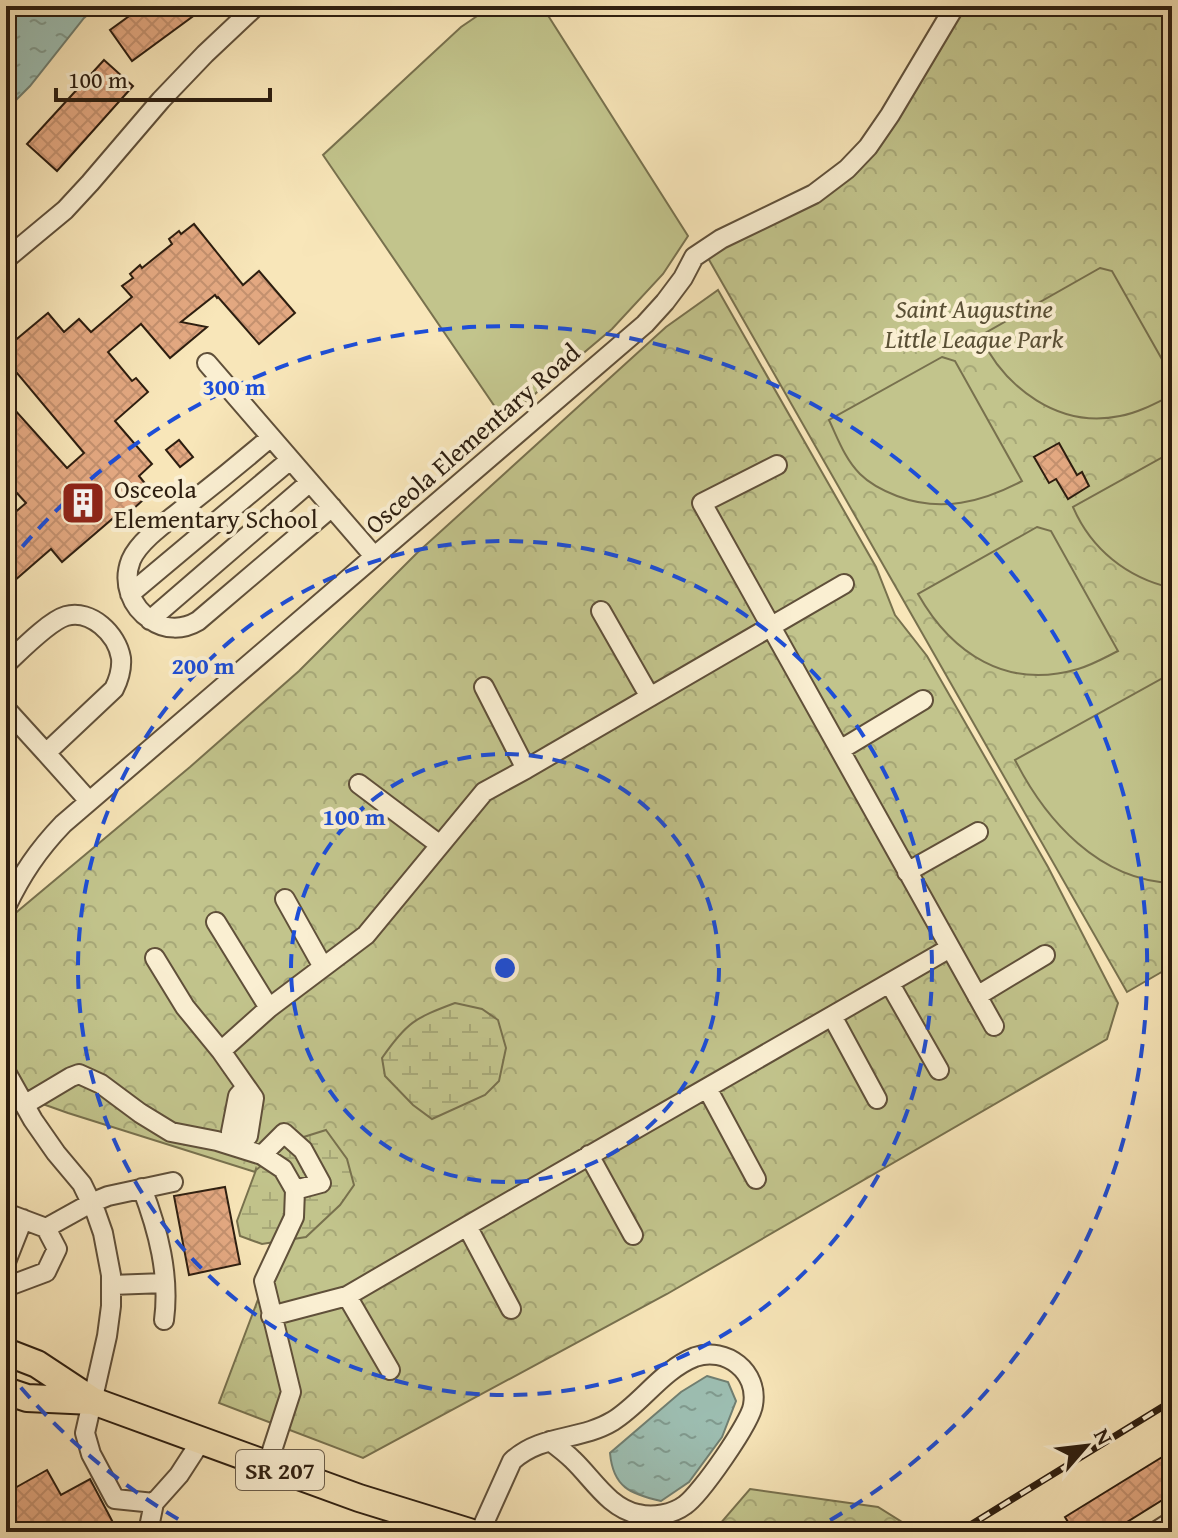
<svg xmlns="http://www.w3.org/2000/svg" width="1178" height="1538" viewBox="0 0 1178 1538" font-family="'Gentium Book Plus',serif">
<defs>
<pattern id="forest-crowns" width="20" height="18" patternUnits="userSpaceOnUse" patternTransform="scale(2)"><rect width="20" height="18" fill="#c2c48c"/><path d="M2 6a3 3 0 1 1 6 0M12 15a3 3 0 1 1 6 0" fill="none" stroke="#a7a878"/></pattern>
<pattern id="wetland-marsh" width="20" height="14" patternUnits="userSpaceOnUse" patternTransform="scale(2)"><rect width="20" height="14" fill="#c2c48c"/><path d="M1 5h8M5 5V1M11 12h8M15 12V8" fill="none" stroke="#a7a878"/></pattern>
<pattern id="water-ripples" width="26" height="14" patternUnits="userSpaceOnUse" patternTransform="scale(2)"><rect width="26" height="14" fill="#9dbfb3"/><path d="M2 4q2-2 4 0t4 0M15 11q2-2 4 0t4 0" fill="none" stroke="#809b90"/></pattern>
<pattern id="building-cross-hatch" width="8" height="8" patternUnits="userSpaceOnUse" patternTransform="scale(2)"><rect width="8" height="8" fill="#e4a982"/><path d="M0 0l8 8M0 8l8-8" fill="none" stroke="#c4916f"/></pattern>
</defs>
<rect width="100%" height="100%" fill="#f8e6b9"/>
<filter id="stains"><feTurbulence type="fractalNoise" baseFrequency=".0025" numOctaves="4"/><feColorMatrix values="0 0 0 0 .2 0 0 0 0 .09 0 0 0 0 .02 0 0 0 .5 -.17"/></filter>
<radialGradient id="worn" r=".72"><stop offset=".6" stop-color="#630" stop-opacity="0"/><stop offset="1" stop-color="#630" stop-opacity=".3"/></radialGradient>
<!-- forest -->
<path fill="url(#forest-crowns)" stroke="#78714e" stroke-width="2" d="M955 6H1172V966L1127 992 704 251 847 169Z
M718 290 876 567 895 615 927 656 1048 867 1118 1003 1107 1039 667 1294 363 1458 219 1403 280 1241 256 1169 255 1172 68 1113 6 1091V921L190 767 299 671 417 553 666 327Z
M750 1489 878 1507 918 1532H713Z"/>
<!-- wetland -->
<path fill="url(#wetland-marsh)" stroke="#78714e" stroke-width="2" d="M455 1003 482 1009 498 1020 506 1048 499 1081 485 1095 432 1119 413 1105 385 1076 382 1058C407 1022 415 1018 455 1003Z
M326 1130 347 1159 354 1185 340 1205 306 1237 262 1244 240 1236 237 1221 256 1170 291 1141Z"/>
<!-- pitch -->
<path fill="#c2c48c" stroke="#78714e" stroke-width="2" d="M492 6H542L688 236 663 274 612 329 504 420 323 155 461 27Z
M1100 268 1112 271 1172 377V395C1156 403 1138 413 1120 416 1059 429 1005 388 980 336Z
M942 357 955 361 1022 481C982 502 941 513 897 496 884 491 870 484 860 474 845 459 838 439 829 420Z
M1172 452V588C1127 578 1091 549 1073 507Z
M1037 527 1051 531 1118 651C1104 658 1092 665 1078 669 1007 690 952 654 918 594Z
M1172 673V883C1099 880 1046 821 1015 760Z"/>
<!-- water -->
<path fill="url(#water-ripples)" stroke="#707f72" stroke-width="2" d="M6 6H98L84 18 30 86 6 110Z
M707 1376 728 1382 736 1401 722 1437 689 1482 661 1501C630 1494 613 1487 610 1453L681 1392Z"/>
<!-- building -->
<path fill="url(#building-cross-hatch)" stroke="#2d1e10" stroke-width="2" d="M143 6H207L132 61 110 30Z
M104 60 133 86 57 171 27 144Z
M194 224 243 285 259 271 295 313 259 344 218 297 217 298 215 295 181 322 207 327 170 358 141 324 108 352 132 381 136 378 148 392 115 421 152 464 139 476 152 492 122 519 118 514 62 562 51 549 6 588V520L26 503 6 481V400L67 468 84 453 6 360V348L48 313 64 332 79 319 91 332 132 297 122 286 133 278 130 274 140 265 142 268 172 244 169 239 179 231 181 234Z
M179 440 193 457 180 467 166 450Z
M1059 443 1077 475 1082 472 1089 486 1068 499 1056 479 1049 483 1034 457Z
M225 1187 240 1264 189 1275 174 1196Z
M1172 1451V1494L1111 1532H1074L1065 1517Z
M47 1470 61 1495 90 1479 118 1532H6V1493Z"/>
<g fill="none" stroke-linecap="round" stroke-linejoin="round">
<!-- minor casing -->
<g stroke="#60503a" stroke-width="22">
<path id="minor" d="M6 259 65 210 90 183 161 100 205 54 256 6
M207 363 374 556
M271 437C244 460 217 482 189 504 171 519 140 539 131 560 122 583 131 607 151 620 165 630 183 630 198 621L332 507
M777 465 702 503 994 1026
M130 594 290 460
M601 611 650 697
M150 620 310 482
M6 664C20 651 49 621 66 616 91 609 117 634 121 658 122 669 119 679 114 689L46 753 6 709
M484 687 526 769 844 584
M840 750 923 700
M46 753 89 801
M359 784 440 845
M907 872 978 832
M285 899 323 967
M6 907C22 874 38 850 63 824L645 324 665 302 683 278 694 257 721 239 814 194 847 169 868 147 890 115 955 6
M216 922 269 1008
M155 958 185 1007 221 1051
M890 984 939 1070
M977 996 1045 955
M832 1016 877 1099
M6 1072 33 1120 56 1153 82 1184 96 1213 103 1233 111 1275V1306L107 1336 85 1433 91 1454 115 1499 154 1503
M707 1088 756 1179
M24 1105 71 1077 79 1074 101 1084 140 1113 171 1132 217 1141 262 1155 283 1169 295 1190 294 1217 264 1281 291 1392 267 1466
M239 1141 231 1132 238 1096 246 1087
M237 1147 239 1141 248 1136 254 1098 221 1051 269 1008 366 935 484 792 526 769
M262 1155 284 1133 303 1150 321 1183 295 1190
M589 1155 633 1235
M142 1188C158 1230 170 1275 164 1320
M6 1213 46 1228 91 1203 108 1196 173 1182
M467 1226 511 1309
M6 1262 23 1219
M111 1285 165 1283
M6 1287 46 1272 57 1249 46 1228
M347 1296 390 1370
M271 1316 347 1296 467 1226 950 948
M148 1532 154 1503 179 1475 201 1441
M480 1532 512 1461C541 1434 580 1441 613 1421 642 1403 662 1370 695 1357 726 1346 759 1372 753 1405 751 1422 700 1495 685 1505 673 1514 653 1518 638 1514 609 1508 593 1479 573 1460 566 1453 558 1447 550 1441
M1155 1532 1172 1521"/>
</g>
<!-- highway casing -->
<g stroke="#2d1e10" stroke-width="30">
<path id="highway" d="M6 1352 37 1364 93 1401 359 1498 469 1532
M6 1391 27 1398 93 1401"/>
</g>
<!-- minor -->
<use href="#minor" stroke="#faefd2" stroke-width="18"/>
<!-- highway -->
<use href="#highway" stroke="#f8e6b9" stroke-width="26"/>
<!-- rail casing -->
<g stroke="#2d1e10" stroke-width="7">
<path id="rail" d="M959 1532 1172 1401"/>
</g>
<!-- rail -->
<use href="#rail" stroke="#faefd2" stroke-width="4" stroke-dasharray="12" stroke-linecap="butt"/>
</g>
<!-- distance rings -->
<g fill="none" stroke="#1d4ed8" stroke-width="4" stroke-dasharray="14 10">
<circle cx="505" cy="968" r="214"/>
<circle cx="505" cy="968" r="427"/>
<path d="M199 1531A641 641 0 0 1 7 1371M7 565A641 641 0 1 1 811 1531"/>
</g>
<!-- icons -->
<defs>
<g id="building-square" transform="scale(2.3)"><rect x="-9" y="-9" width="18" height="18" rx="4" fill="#8f2418" stroke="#faefd2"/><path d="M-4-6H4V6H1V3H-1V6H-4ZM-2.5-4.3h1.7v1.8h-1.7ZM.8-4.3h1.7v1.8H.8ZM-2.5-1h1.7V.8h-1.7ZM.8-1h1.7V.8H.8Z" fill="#fff"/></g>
</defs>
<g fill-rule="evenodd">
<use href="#building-square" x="83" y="503"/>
</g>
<g text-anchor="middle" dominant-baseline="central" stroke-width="8" stroke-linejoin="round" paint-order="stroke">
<!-- shield labels -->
<rect fill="#faefd2" stroke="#6a5d4a" stroke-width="2" x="236" y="1450" width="88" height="40" rx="6"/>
<g font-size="24" font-weight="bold" fill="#2d1e10">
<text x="280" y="1470">SR 207</text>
</g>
<!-- park labels -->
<g font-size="26" font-style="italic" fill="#5a5035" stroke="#faefd2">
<text x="974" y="308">Saint Augustine<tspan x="974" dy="30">Little League Park</tspan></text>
</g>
<!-- street labels -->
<g font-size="26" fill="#2d1e10" stroke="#faefd2">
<text transform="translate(472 438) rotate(-41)">Osceola Elementary Road</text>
</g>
<!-- poi labels -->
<g font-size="26" fill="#2d1e10" stroke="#faefd2" text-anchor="start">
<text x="114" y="488">Osceola<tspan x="114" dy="30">Elementary School</tspan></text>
</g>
</g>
<circle cx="505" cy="968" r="12" fill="#1d4ed8" stroke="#faefd2" stroke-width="4"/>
<g font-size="24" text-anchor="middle" font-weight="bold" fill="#1d4ed8" stroke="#faefd2" stroke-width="8" stroke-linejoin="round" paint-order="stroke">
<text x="234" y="395">300 m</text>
<text x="203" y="674">200 m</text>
<text x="354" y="825">100 m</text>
</g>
<!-- margin -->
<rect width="1178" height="1538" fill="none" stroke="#f8e6b9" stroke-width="32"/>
<rect x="8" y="8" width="1162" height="1522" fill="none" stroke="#2d1e10" stroke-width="4"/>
<rect x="16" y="16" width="1146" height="1506" fill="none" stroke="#2d1e10" stroke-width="2"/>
<!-- north arrow -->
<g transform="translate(1086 1446) rotate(62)" stroke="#faefd2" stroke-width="6" paint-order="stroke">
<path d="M0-6L14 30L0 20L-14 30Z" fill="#2d1e10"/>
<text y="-12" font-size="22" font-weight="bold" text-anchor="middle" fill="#2d1e10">N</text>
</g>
<!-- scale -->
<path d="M56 88v12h214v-12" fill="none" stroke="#2d1e10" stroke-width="4"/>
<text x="68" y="88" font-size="24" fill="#2d1e10" stroke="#faefd2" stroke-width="6" paint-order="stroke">100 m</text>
<rect width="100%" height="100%" filter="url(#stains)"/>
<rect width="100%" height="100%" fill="url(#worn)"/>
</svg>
